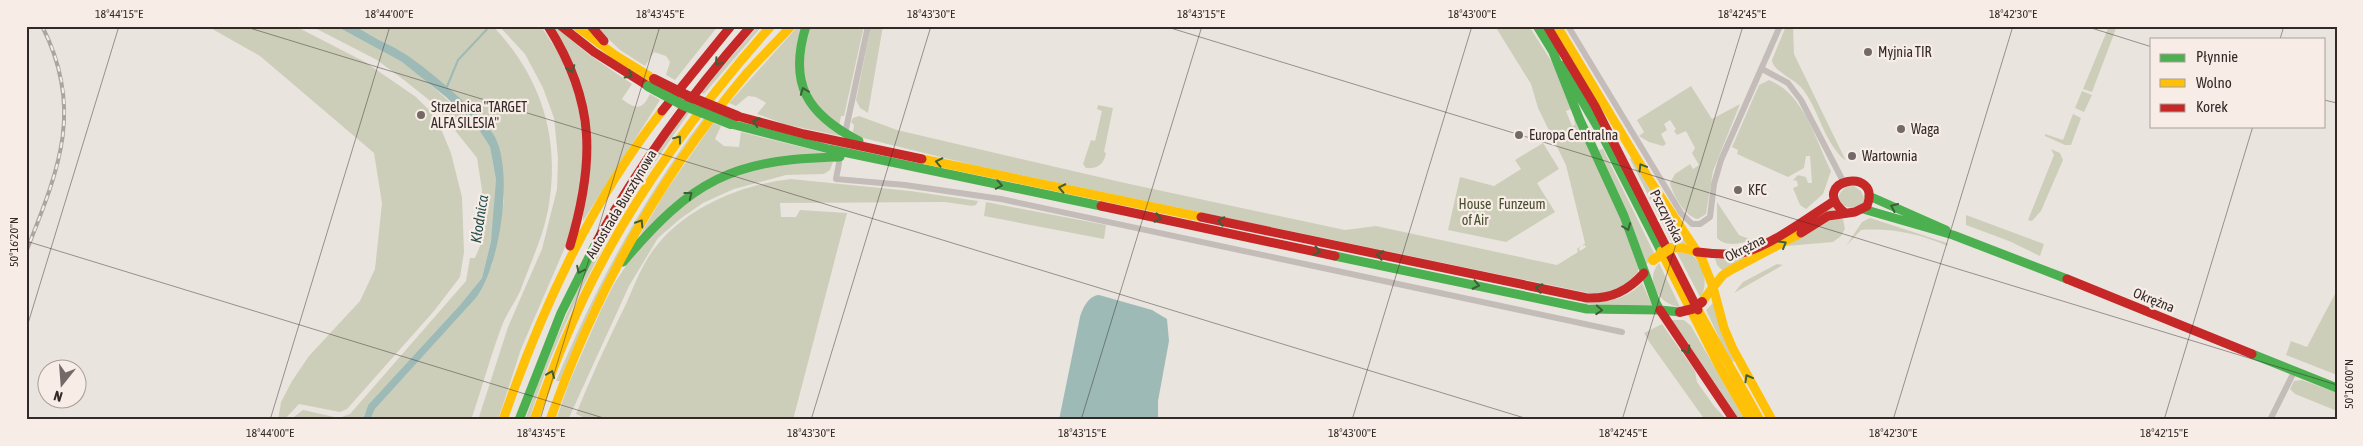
<svg xmlns="http://www.w3.org/2000/svg" width="2363" height="446" viewBox="0 0 2363 446" font-family="'Asap Condensed',sans-serif">
<rect width="100%" height="100%" fill="#eae4de"/>
<!-- green -->
<path fill="#cdceba" d="M207 26H295L365 62 416 97 429 110 441 129 451 153 462 197 464 252 460 277 434 311 347 409 340 412 299 404 284 420H278L281 402 292 381 309 356 360 301 375 269 382 203 374 153 260 56Z
M311 26H336L402 62 416 72 476 125 490 147 493 164 496 180 495 212 491 241 482 278 460 305 368 405 363 420H290L303 410 339 418 350 414 466 281 470 258H475L480 246 482 190 477 158 434 104 404 80 377 60Z
M352 26H493C542 78 561 139 548 210 543 237 530 264 521 289 516 301 508 311 503 323 491 354 482 388 471 420H370L375 409 475 299 492 265 504 201 503 180 495 138 401 51Z
M499 26H541L559 54 572 84 578 105 585 154 572 231 521 349 498 420H478L508 327 542 249 557 189 558 158 554 118 543 88 525 54Z
M551 26H555L588 54 632 84 622 99C635 109 642 111 650 94L660 100 583 221 581 84Z
M595 26H718L675 80 666 75 670 62 666 56 654 52 645 66 620 50Z
M758 26H762L704 94 700 92Z
M798 26H803L798 85 840 136 784 124 757 114 766 103 756 97 748 96 736 106 729 103Z
M810 26H864L844 116H841L839 126C831 119 819 111 813 102 799 79 799 51 810 26Z
M871 26H883L868 113 860 108 856 100Z
M1495 26H1529L1555 67 1571 109 1566 111 1572 126 1575 125 1574 119 1578 120 1620 217 1638 267C1641 286 1612 290 1598 295L973 165 859 137 853 132 854 125 851 122 853 118 859 116 897 130 1125 183 1345 230 1376 226 1557 265 1578 252 1577 249 1581 246 1579 249 1580 251 1586 247 1585 245 1582 246 1585 243 1566 165 1538 108 1531 84Z
M1786 26H1793L1794 54 1846 161C1824 143 1820 113 1804 91 1796 79 1773 72 1772 60Z
M2109 26H2117L2092 92 2083 89Z
M1769 80C1804 94 1815 139 1831 171L1823 194 1806 209 1800 205 1793 188 1798 186 1797 181 1793 180 1798 175 1806 177 1808 183H1812L1810 156H1806L1804 168 1788 177 1737 154 1738 150 1732 147 1759 85Z
M1691 86 1712 119 1740 104 1713 171 1706 214 1698 219C1685 217 1673 195 1670 183L1675 174 1690 164 1693 169 1699 165 1692 153 1695 148 1686 131 1677 135 1674 131 1676 129 1670 120 1664 124 1667 130 1661 134 1666 144 1663 146 1649 142 1639 136 1644 132 1637 120Z
M2082 91 2092 95 2084 112 2075 108Z
M1098 105 1113 108 1104 152 1106 153C1104 164 1098 169 1086 168L1083 164 1091 140 1095 141 1102 111 1097 109Z
M686 111 689 113C621 208 564 308 529 420H525C550 350 578 283 614 219 635 181 661 146 686 111Z
M2073 114 2081 118 2071 145H2065L2045 136V134L2063 140Z
M703 119H705L682 150 560 381H556C596 286 641 202 703 119Z
M713 123 721 126 715 139 724 146 739 147 741 132 826 153 720 173 640 235 666 191Z
M1543 143 1559 169 1537 183 1555 212 1506 242 1448 230 1460 177 1494 186 1521 169 1515 160Z
M1603 149 1654 253 1646 265 1599 150Z
M2051 149 2060 153 2063 160 2041 211 2032 221 2028 220 2054 155Z
M1632 158 1687 244 1672 243 1630 159Z
M784 162H833L830 170 824 174 786 175 734 189 703 203 680 219 658 238 629 286 568 420H556L569 383 600 312 614 284 639 246 696 194 745 171Z
M791 179 910 191 978 201 976 205 972 206 945 202 780 203 781 217H796L800 210 847 213 793 420H589L576 414C591 377 608 340 626 304 635 284 643 261 658 244 689 206 744 184 791 179Z
M1854 186 1861 191 1865 200C1860 212 1849 207 1840 205L1838 197C1842 189 1846 186 1854 186Z
M986 202 1106 225 1104 239 984 216Z
M1717 202 1739 235 1752 240C1741 244 1725 247 1717 238Z
M1833 206 1834 209 1763 252 1723 271 1717 265 1715 258 1728 260 1746 257Z
M1966 215 2044 244 2040 256 2009 241 1966 225Z
M1839 217 1843 219 1845 229 1841 236 1833 242 1787 246 1831 218Z
M1870 218 1947 243 1948 246C1919 234 1893 228 1861 230L1846 246 1862 222Z
M1681 252C1685 253 1690 254 1693 256 1704 264 1709 287 1700 297L1677 253Z
M1659 263 1680 307C1659 305 1644 280 1659 263Z
M1777 264 1783 265 1734 293 1743 282Z
M1642 283 1652 305 1614 307 1580 303C1604 302 1624 302 1642 283Z
M2337 290V375L2286 355 2291 341 2307 347Z
M1713 303 1722 333 1734 361 1731 363 1706 310Z
M1672 320H1684L1691 326 1745 420H1739Z
M1662 324 1695 371 1697 382 1714 406 1727 420H1705L1650 343 1644 333Z
M2302 380 2337 393V411L2295 394 2290 389 2294 381Z"/>
<!-- water -->
<path fill="#9dbab6" d="M336 26C341 26 347 25 351 26 358 27 366 33 372 36 382 42 393 46 402 52 425 66 483 115 495 137 514 173 500 268 475 299L375 409 370 420H363L368 405 460 305 482 278 491 241 496 180 490 147 476 125 446 97 402 62Z
M1099 295 1152 310 1167 319 1169 341 1158 401V420H1059L1080 317C1083 308 1088 296 1099 295Z"/>
<g fill="none" stroke-linecap="round" stroke-linejoin="round">
<!-- stream -->
<path stroke="#9dbab6" stroke-width="2" d="M446 89 458 60 490 26"/>
<!-- street -->
<path stroke="#c3bcb8" stroke-width="6" d="M1568 26 1681 213 1692 224H1700L1710 217 1714 184 1721 160 1780 26
M1762 69 1788 83 1801 100 1843 181
M846 129 868 26
M839 163 836 179 905 185 1001 199 1622 332
M2270 420 2294 372"/>
<!-- fast -->
<path stroke="#4caf50" stroke-width="9" d="M806 26C788 84 807 114 859 141
M1537 26 1553 52 1579 118 1624 216 1656 303 1660 310 1680 312
M1561 65 1601 133 1661 251
M731 124 829 149 1101 206
M1869 196 1946 230
M1863 209 1953 235 2067 279
M1335 256 1587 309 1660 310
M623 262C692 180 732 159 840 157
M2252 354 2337 388
M519 420 561 313 597 241"/>
<!-- slow -->
<path stroke="#ffc107" stroke-width="9" d="M576 26 615 55 654 79
M1557 26 1649 179 1702 259 1713 287 1702 302
M922 159 1201 217
M1671 248H1683L1697 252
M1661 251 1719 366 1750 420
M1698 310 1760 420
M503 420C541 311 590 203 662 111
M534 420C554 365 575 311 603 260 649 174 707 98 771 26
M550 420C595 293 660 176 747 73 761 57 777 42 791 26
M1772 420 1733 349 1724 328 1713 287 1723 275 1731 270 1801 233"/>
<!-- jam -->
<path stroke="#c62828" stroke-width="9" d="M548 26C596 102 595 162 570 246
M561 26 594 52 648 86
M591 26 604 41
M1547 26 1595 106 1698 310
M662 111 731 26
M737 116 804 134 922 159
M1101 206 1335 256
M1201 217 1587 298C1611 299 1628 291 1644 273
M1801 233 1828 216 1855 212 1867 206C1883 165 1805 180 1845 213
M597 241C640 163 692 93 751 26
M1697 252C1709 253 1723 255 1736 254 1764 251 1809 217 1834 201
M2067 279 2252 354
M1660 310 1734 420"/>
<!-- rail casing -->
<g stroke="#aba5a2" stroke-width="4">
<path id="rail" d="M26 252C58 171 85 110 42 26"/>
</g>
<!-- rail -->
<use href="#rail" stroke="#f7ede6" stroke-width="2" stroke-dasharray="5.5" stroke-linecap="butt"/>
<!-- fast-bridge -->
<path stroke="#4caf50" stroke-width="10" d="M648 86 683 105 731 124"/>
<!-- slow-bridge -->
<path stroke="#ffc107" stroke-width="10" d="M1653 260 1671 248"/>
<!-- jam-bridge -->
<path stroke="#c62828" stroke-width="10" d="M654 79 688 96 737 116
M1680 312 1692 309 1702 302"/>
</g>
<!-- one-way arrows -->
<defs><path id="oneway-chevron" d="M-2-3.5L2.5 0L-2 3.5" fill="none" stroke-width="1.6" stroke-linecap="round" stroke-linejoin="round" transform="scale(1.25)"/></defs>
<g stroke="#3d5f37">
<use href="#oneway-chevron" transform="translate(718 62) rotate(132)"/>
<use href="#oneway-chevron" transform="translate(571 69) rotate(71)"/>
<use href="#oneway-chevron" transform="translate(629 75) rotate(31)"/>
<use href="#oneway-chevron" transform="translate(804 91) rotate(-111)"/>
<use href="#oneway-chevron" transform="translate(756 122) rotate(-164)"/>
<use href="#oneway-chevron" transform="translate(678 139) rotate(-53)"/>
<use href="#oneway-chevron" transform="translate(939 162) rotate(-168)"/>
<use href="#oneway-chevron" transform="translate(1642 167) rotate(-121)"/>
<use href="#oneway-chevron" transform="translate(999 185) rotate(11)"/>
<use href="#oneway-chevron" transform="translate(1062 188) rotate(-168)"/>
<use href="#oneway-chevron" transform="translate(689 195) rotate(-38)"/>
<use href="#oneway-chevron" transform="translate(1894 207) rotate(-156)"/>
<use href="#oneway-chevron" transform="translate(1158 218) rotate(12)"/>
<use href="#oneway-chevron" transform="translate(1221 221) rotate(-168)"/>
<use href="#oneway-chevron" transform="translate(640 223) rotate(-58)"/>
<use href="#oneway-chevron" transform="translate(1627 227) rotate(69)"/>
<use href="#oneway-chevron" transform="translate(1783 244) rotate(-30)"/>
<use href="#oneway-chevron" transform="translate(1317 251) rotate(12)"/>
<use href="#oneway-chevron" transform="translate(1380 255) rotate(-168)"/>
<use href="#oneway-chevron" transform="translate(580 270) rotate(116)"/>
<use href="#oneway-chevron" transform="translate(1476 285) rotate(12)"/>
<use href="#oneway-chevron" transform="translate(1539 288) rotate(-168)"/>
<use href="#oneway-chevron" transform="translate(1599 310) rotate(4)"/>
<use href="#oneway-chevron" transform="translate(1687 350) rotate(56)"/>
<use href="#oneway-chevron" transform="translate(551 374) rotate(-68)"/>
<use href="#oneway-chevron" transform="translate(1748 378) rotate(-119)"/>
</g>
<!-- ticks -->
<path fill="none" stroke="#332927" stroke-width="1" stroke-opacity="0.45" d="M243 26 1531 420M1164 26 2337 385M2085 26 2152 47M2280 39 2284 26M2324 100 2337 103M26 241 610 420M26 330 119 26M270 420 390 26M540 420 660 26M811 420 931 26M1081 420 1202 26M1352 420 1472 26M1622 420 1743 26M1893 420 2013 26M2164 420 2253 126"/>
<!-- markers -->
<g fill="#736a67" stroke="#f7ede6" stroke-width="2">
<circle cx="1868" cy="52" r="5"/>
<circle cx="421" cy="115" r="5"/>
<circle cx="1901" cy="129" r="5"/>
<circle cx="1519" cy="135" r="5"/>
<circle cx="1852" cy="156" r="5"/>
<circle cx="1738" cy="190" r="5"/>
</g>
<g text-anchor="middle" dominant-baseline="central" stroke-width="4.5" stroke-linejoin="round" paint-order="stroke">
<!-- poi labels -->
<g font-size="14" fill="#332927" stroke="#f7ede6" text-anchor="start">
<text x="1878" y="52">Myjnia TIR</text>
<text x="431" y="107">Strzelnica "TARGET<tspan x="431" dy="16">ALFA SILESIA"</tspan></text>
<text x="1911" y="129">Waga</text>
<text x="1529" y="135">Europa Centralna</text>
<text x="1862" y="156">Wartownia</text>
<text x="1748" y="190">KFC</text>
</g>
<!-- street labels -->
<g font-size="14" fill="#332927" stroke="#f7ede6">
<text transform="translate(621 204) rotate(-59)">Autostrada Bursztynowa</text>
<text transform="translate(1667 216) rotate(63)">Pszczyńska</text>
<text transform="translate(1745 248) rotate(-27)">Okrężna</text>
<text transform="translate(2154 300) rotate(22)">Okrężna</text>
</g>
<!-- park labels -->
<g font-size="14" fill="#464e2e" stroke="#f7ede6">
<text x="1475" y="204">House<tspan x="1475" dy="16">of Air</tspan></text>
<text x="1522" y="204">Funzeum</text>
</g>
<!-- water labels -->
<g font-size="15" font-style="italic" fill="#214f4d" stroke="#f7ede6">
<text transform="translate(479 219) rotate(-81)">Kłodnica</text>
</g>
</g>
<!-- border -->
<rect width="2363" height="446" fill="none" stroke="#f7ede6" stroke-width="55"/>
<!-- legend -->
<rect x="2150" y="38" width="175" height="90" fill="#f7ede6" stroke="#a99f9a"/>
<rect x="2160" y="54" width="25" height="8" fill="#4caf50" stroke="#a99f9a"/>
<text x="2196" y="62" font-size="15" fill="#332927">Płynnie</text>
<rect x="2160" y="79" width="25" height="8" fill="#ffc107" stroke="#a99f9a"/>
<text x="2196" y="88" font-size="15" fill="#332927">Wolno</text>
<rect x="2160" y="104" width="25" height="8" fill="#c62828" stroke="#a99f9a"/>
<text x="2196" y="112" font-size="15" fill="#332927">Korek</text>
<!-- north arrow -->
<g transform="translate(62 384) rotate(197)"><circle r="24" fill="#f7ede6" stroke="#a99f9a"/>
<path d="M0-4L9 19L0 12L-9 19Z" fill="#736a67"/>
<text y="-8" font-size="14" font-weight="bold" text-anchor="middle" fill="#332927">N</text>
</g>
<rect x="28" y="28" width="2308" height="390" fill="none" stroke="#332927" stroke-width="2"/>
<g font-size="12" text-anchor="middle" fill="#332927">
<text x="119" y="18">18°44'15"E</text>
<text x="389" y="18">18°44'00"E</text>
<text x="660" y="18">18°43'45"E</text>
<text x="931" y="18">18°43'30"E</text>
<text x="1201" y="18">18°43'15"E</text>
<text x="1472" y="18">18°43'00"E</text>
<text x="1742" y="18">18°42'45"E</text>
<text x="2013" y="18">18°42'30"E</text>
<text transform="translate(14 242) rotate(-90)" y="4">50°16'20"N</text>
<text transform="translate(2349 384) rotate(-90)" y="4">50°16'00"N</text>
<text x="270" y="437">18°44'00"E</text>
<text x="541" y="437">18°43'45"E</text>
<text x="811" y="437">18°43'30"E</text>
<text x="1082" y="437">18°43'15"E</text>
<text x="1352" y="437">18°43'00"E</text>
<text x="1623" y="437">18°42'45"E</text>
<text x="1893" y="437">18°42'30"E</text>
<text x="2164" y="437">18°42'15"E</text>
</g>
</svg>
